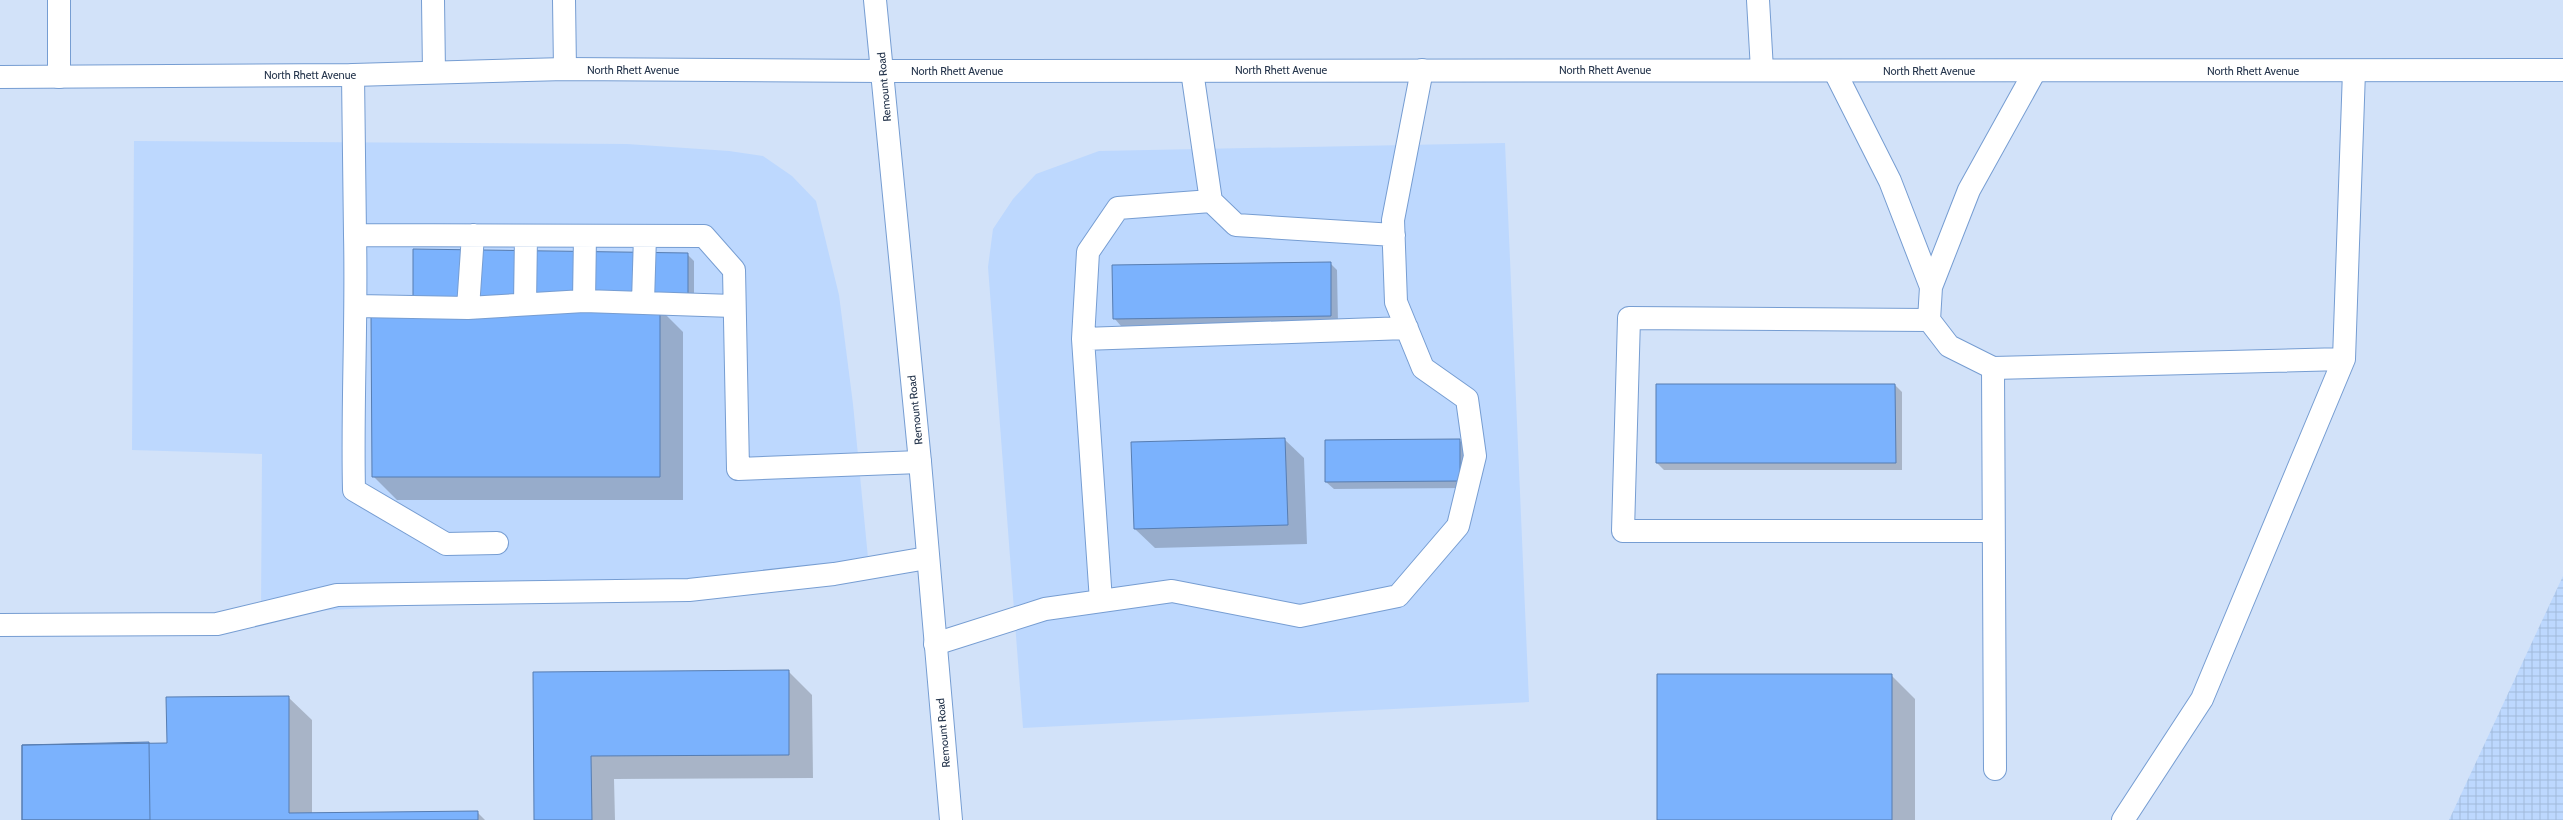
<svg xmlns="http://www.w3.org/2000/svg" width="2563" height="820" viewBox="0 0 2563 820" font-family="Cabin,sans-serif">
<defs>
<pattern id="industrial-grid" width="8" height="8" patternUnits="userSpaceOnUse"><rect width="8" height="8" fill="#bdd8fe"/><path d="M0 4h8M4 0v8" fill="none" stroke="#a2badb"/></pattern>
</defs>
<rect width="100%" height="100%" fill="#d2e2f9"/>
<!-- built -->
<path fill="#bdd8fe" d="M134 141 627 144 729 151 763 156 792 176 816 201 839 295 853 404 869 568 689 590 261 614 262 454 132 450Z
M1505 143 1529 702 1023 728 988 267 993 229 1013 199 1036 174 1099 151Z"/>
<!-- industrial -->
<path fill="url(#industrial-grid)" d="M2563 576V820H2449L2555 593Z"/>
<!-- shadow -->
<path fill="#0003" d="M687 254 694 261V308H659L683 332V500H397L373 476Z
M1330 263 1337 270 1338 323 1121 326 1114 318Z
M1657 385H1895L1902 392V470H1664L1657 463Z
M1284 439 1304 458 1307 544 1155 548 1135 529Z
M1459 440 1466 447V488L1334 489 1326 482V441Z
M788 671 812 695 813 778 614 779 615 820H535L534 673Z
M1891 675 1915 699V820H1658Z
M288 697 312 720V814L477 812 485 820H23L168 744Z"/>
<!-- building -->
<path fill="#7bb2fd" stroke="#577db1" d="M413 249 688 253V302L413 298Z
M1331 262V316L1113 319 1112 265Z
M660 307V477H372L371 315Z
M1656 384H1895L1896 463H1656Z
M1285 438 1288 525 1134 529 1131 442Z
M1460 439V481L1325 482V440Z
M789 670V755L591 756 592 820H534L533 672Z
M1657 674H1892V820H1657Z
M289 696V813L478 811V820H22V745L167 743 166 697Z
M149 742 150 820H22V745Z"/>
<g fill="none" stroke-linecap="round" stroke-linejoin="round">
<!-- minor casing -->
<g stroke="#769dd2" stroke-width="24">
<path id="minor" d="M59 0V77
M433 0 434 72
M564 0 565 69
M1758 0 1762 70
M1192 71 1211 201 1236 225 1394 235
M2035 71 1969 190 1931 287 1929 320 1949 346 1993 368 2344 359
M1835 72 1890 181 1931 287
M353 75 355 235 704 236 734 270 738 469 920 462
M355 235C357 320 352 405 354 490L446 544 497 543
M584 301 585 236
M643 302 645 236
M525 304 526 236
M357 306 468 308 584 301 733 306
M468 308 473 235
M1929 320 1629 318 1623 531H1993
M1083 339 1088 252 1118 208 1211 201
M1993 368 1995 769
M1101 601 1083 339 1407 328
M0 625 217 624 337 595 689 590 834 574 927 558
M935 644 1045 609 1172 591 1300 616 1398 596 1458 526 1475 456 1467 399 1423 368 1396 302 1393 220 1422 70
M2123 820 2202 699 2344 359 2354 71"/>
</g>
<!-- major casing -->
<g stroke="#769dd2" stroke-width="24">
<path id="major" d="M875 0 920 462 951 820
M0 77 353 75 565 69 882 71 2563 70"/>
</g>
<!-- minor -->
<use href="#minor" stroke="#fff" stroke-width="22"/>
<!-- major -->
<use href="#major" stroke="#fff" stroke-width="22"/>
</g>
<g text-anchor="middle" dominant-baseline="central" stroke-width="3.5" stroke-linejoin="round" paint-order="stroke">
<!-- street labels -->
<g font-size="11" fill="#26364d" stroke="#fff">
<text x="633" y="70">North Rhett Avenue</text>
<text x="1281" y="70">North Rhett Avenue</text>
<text x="1605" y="70">North Rhett Avenue</text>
<text x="957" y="71">North Rhett Avenue</text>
<text x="1929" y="71">North Rhett Avenue</text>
<text x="2253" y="71">North Rhett Avenue</text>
<text x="310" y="75">North Rhett Avenue</text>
<text transform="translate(884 87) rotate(-95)">Remount Road</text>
<text transform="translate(915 410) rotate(-96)">Remount Road</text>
<text transform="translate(943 733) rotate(-95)">Remount Road</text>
</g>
</g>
</svg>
